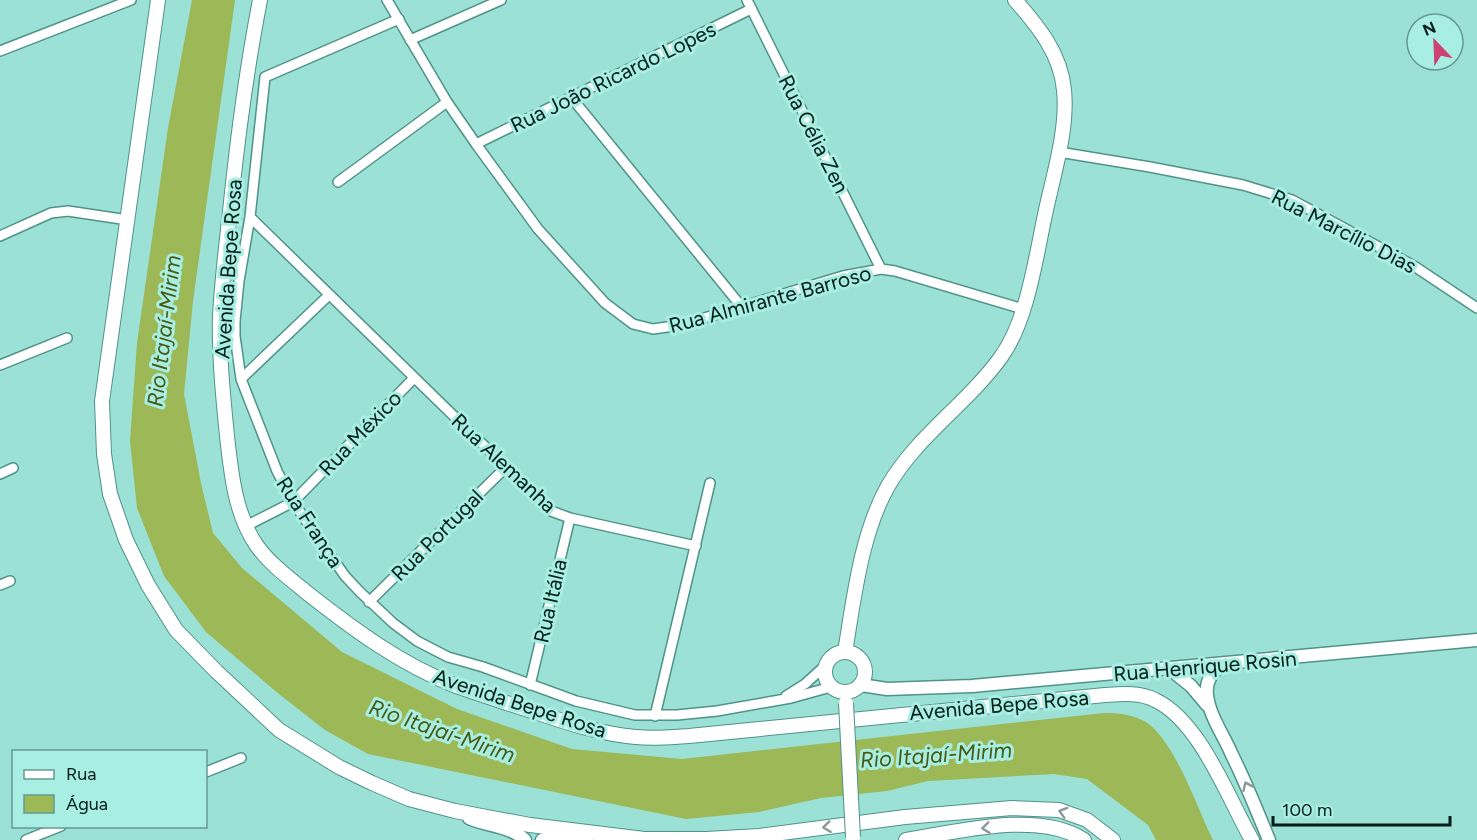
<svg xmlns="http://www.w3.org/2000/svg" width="1477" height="840" viewBox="0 0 1477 840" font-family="Figtree,sans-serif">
<rect width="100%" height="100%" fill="#9ce1d5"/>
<!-- water -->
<path fill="#9cb857" d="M192 0H235L193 301 184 394 201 483 213 533 242 568 342 652 457 709 572 749 682 759 1104 713C1118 713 1131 714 1144 721 1173 736 1198 810 1213 840H1156L1148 825 1087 779 1054 774 928 781 887 791 821 798 759 812 686 819 368 754 325 730 279 694 206 632 164 576 137 508 130 441 137 343 168 128Z"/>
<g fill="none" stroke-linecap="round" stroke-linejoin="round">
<!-- minor casing -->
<g stroke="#4f9389" stroke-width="12">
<path id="minor" d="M387 0 447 102 476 144 538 229 605 303 633 324 653 329 681 325 843 276 881 269 895 271 1023 309
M747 0 881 269
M399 19 265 77 250 217 239 281 235 321V336L241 379 277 471 293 502 345 576 360 592 393 623 417 641 448 657 483 667 576 701 635 715H677L717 711 791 698 831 687
M410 40 501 0
M0 51 131 0
M571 97 741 306
M476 144 751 9
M1059 152 1150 167 1243 185 1292 200 1414 266 1477 308
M338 182 447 102
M250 217 551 511 570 518 696 546
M0 236 51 213 68 211 128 220
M0 365 67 338
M241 379 329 295
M0 474 13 468
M246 526 293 502 414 378
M0 585 10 581
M369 602 505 468
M530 685 570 518
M786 696 805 684 826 665
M655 716 710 483
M206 772 241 758
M26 840 61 826"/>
</g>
<!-- tertiary casing -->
<g stroke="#4f9389" stroke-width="15">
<path id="tertiary" d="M1223 664C1213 672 1205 680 1207 695 1209 715 1224 736 1232 755 1246 783 1257 811 1269 840
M1170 669 1191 686 1207 705
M861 685 887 689 972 686 1477 640
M469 818C486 826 511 826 525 840
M542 840 551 836H588"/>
</g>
<!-- secondary casing -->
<g stroke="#4f9389" stroke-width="16">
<path id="secondary" d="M158 0 102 401 104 454 110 494 126 540 148 585 176 630 216 671 279 730 339 767 372 783 409 799 455 811 530 825 644 839H706L759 836 905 817 1012 808 1059 810 1087 820 1113 840
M260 0C247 67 238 134 231 202 227 240 222 278 220 316 219 356 223 396 227 436 231 472 235 515 257 546 270 564 289 578 306 592 353 629 400 664 456 686 482 695 509 704 535 712 568 723 601 734 636 737 654 739 671 737 689 736L1105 695C1121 694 1140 692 1155 700 1200 721 1228 798 1252 840
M825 672a20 20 0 1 1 40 0a20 20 0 1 1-40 0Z
M845 652C854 598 861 534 888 486 917 436 968 403 1001 357 1028 320 1036 255 1046 210 1054 173 1068 128 1064 90 1061 54 1038 26 1015 0
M906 840C957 832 1039 810 1084 840"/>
</g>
<!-- minor -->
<use href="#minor" stroke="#fff" stroke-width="9"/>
<!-- tertiary -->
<use href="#tertiary" stroke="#fff" stroke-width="12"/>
<!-- secondary -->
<use href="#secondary" stroke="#fff" stroke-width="14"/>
<!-- secondary-bridge casing -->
<g stroke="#4f9389" stroke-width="16" stroke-linecap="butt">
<path id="secondary-bridge" d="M846 703 853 837"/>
</g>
<!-- secondary-bridge -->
<use href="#secondary-bridge" stroke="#fff" stroke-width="14"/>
</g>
<!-- one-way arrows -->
<defs><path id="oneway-chevron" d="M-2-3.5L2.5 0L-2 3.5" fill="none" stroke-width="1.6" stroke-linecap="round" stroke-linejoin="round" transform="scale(1.5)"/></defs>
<g stroke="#8d9998">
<use href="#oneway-chevron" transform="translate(1247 786) rotate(-114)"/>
<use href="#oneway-chevron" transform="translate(1063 812) rotate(-164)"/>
<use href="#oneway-chevron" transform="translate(827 827) rotate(173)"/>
<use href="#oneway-chevron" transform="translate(986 828) rotate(173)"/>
</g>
<g text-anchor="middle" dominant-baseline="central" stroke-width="6" stroke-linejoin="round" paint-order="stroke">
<!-- street labels -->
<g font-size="21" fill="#011c19" stroke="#a8eee2">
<text transform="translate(613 77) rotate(-26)">Rua João Ricardo Lopes</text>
<text transform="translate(814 134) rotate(63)">Rua Célia Zen</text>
<text transform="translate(1344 231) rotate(27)">Rua Marcílio Dias</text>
<text transform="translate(228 269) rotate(-86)">Avenida Bepe Rosa</text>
<text transform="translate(770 299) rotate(-15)">Rua Almirante Barroso</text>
<text transform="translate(360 433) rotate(-46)">Rua México</text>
<text transform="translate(504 463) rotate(43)">Rua Alemanha</text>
<text transform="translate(310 522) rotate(57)">Rua França</text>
<text transform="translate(437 535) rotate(-45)">Rua Portugal</text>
<text transform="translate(550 601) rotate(-77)">Rua Itália</text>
<text transform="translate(1205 666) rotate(-5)">Rua Henrique Rosin</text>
<text transform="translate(520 703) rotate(18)">Avenida Bepe Rosa</text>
<text transform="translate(999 705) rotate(-5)">Avenida Bepe Rosa</text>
</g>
<!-- water labels -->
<g font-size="22" font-style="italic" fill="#485a14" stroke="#a8eee2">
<text transform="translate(164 331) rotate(-83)">Rio Itajaí-Mirim</text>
<text transform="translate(442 731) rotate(19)">Rio Itajaí-Mirim</text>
<text transform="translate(936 755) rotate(-4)">Rio Itajaí-Mirim</text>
</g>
</g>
<!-- legend -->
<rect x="12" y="750" width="195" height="78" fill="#a8eee2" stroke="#659a92" stroke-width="1.5"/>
<rect x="24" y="770" width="30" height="9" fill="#ffffff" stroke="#659a92" stroke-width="1.5"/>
<text x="66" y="780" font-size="18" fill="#011c19">Rua</text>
<rect x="24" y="795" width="30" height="18" fill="#9cb857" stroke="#659a92" stroke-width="1.5"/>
<text x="66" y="810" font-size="18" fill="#011c19">Água</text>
<!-- north arrow -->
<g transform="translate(1435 42) rotate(337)"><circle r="28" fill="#a8eee2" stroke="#659a92" stroke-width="1.5"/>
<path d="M0-4.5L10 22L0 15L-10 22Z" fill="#cd4173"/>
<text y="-9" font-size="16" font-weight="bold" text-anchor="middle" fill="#011c19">N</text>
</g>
<!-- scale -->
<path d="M1273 816v9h177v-9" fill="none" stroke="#011c19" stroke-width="3"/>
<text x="1282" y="816" font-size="18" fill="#011c19" stroke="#a8eee2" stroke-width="4.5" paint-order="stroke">100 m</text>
</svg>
